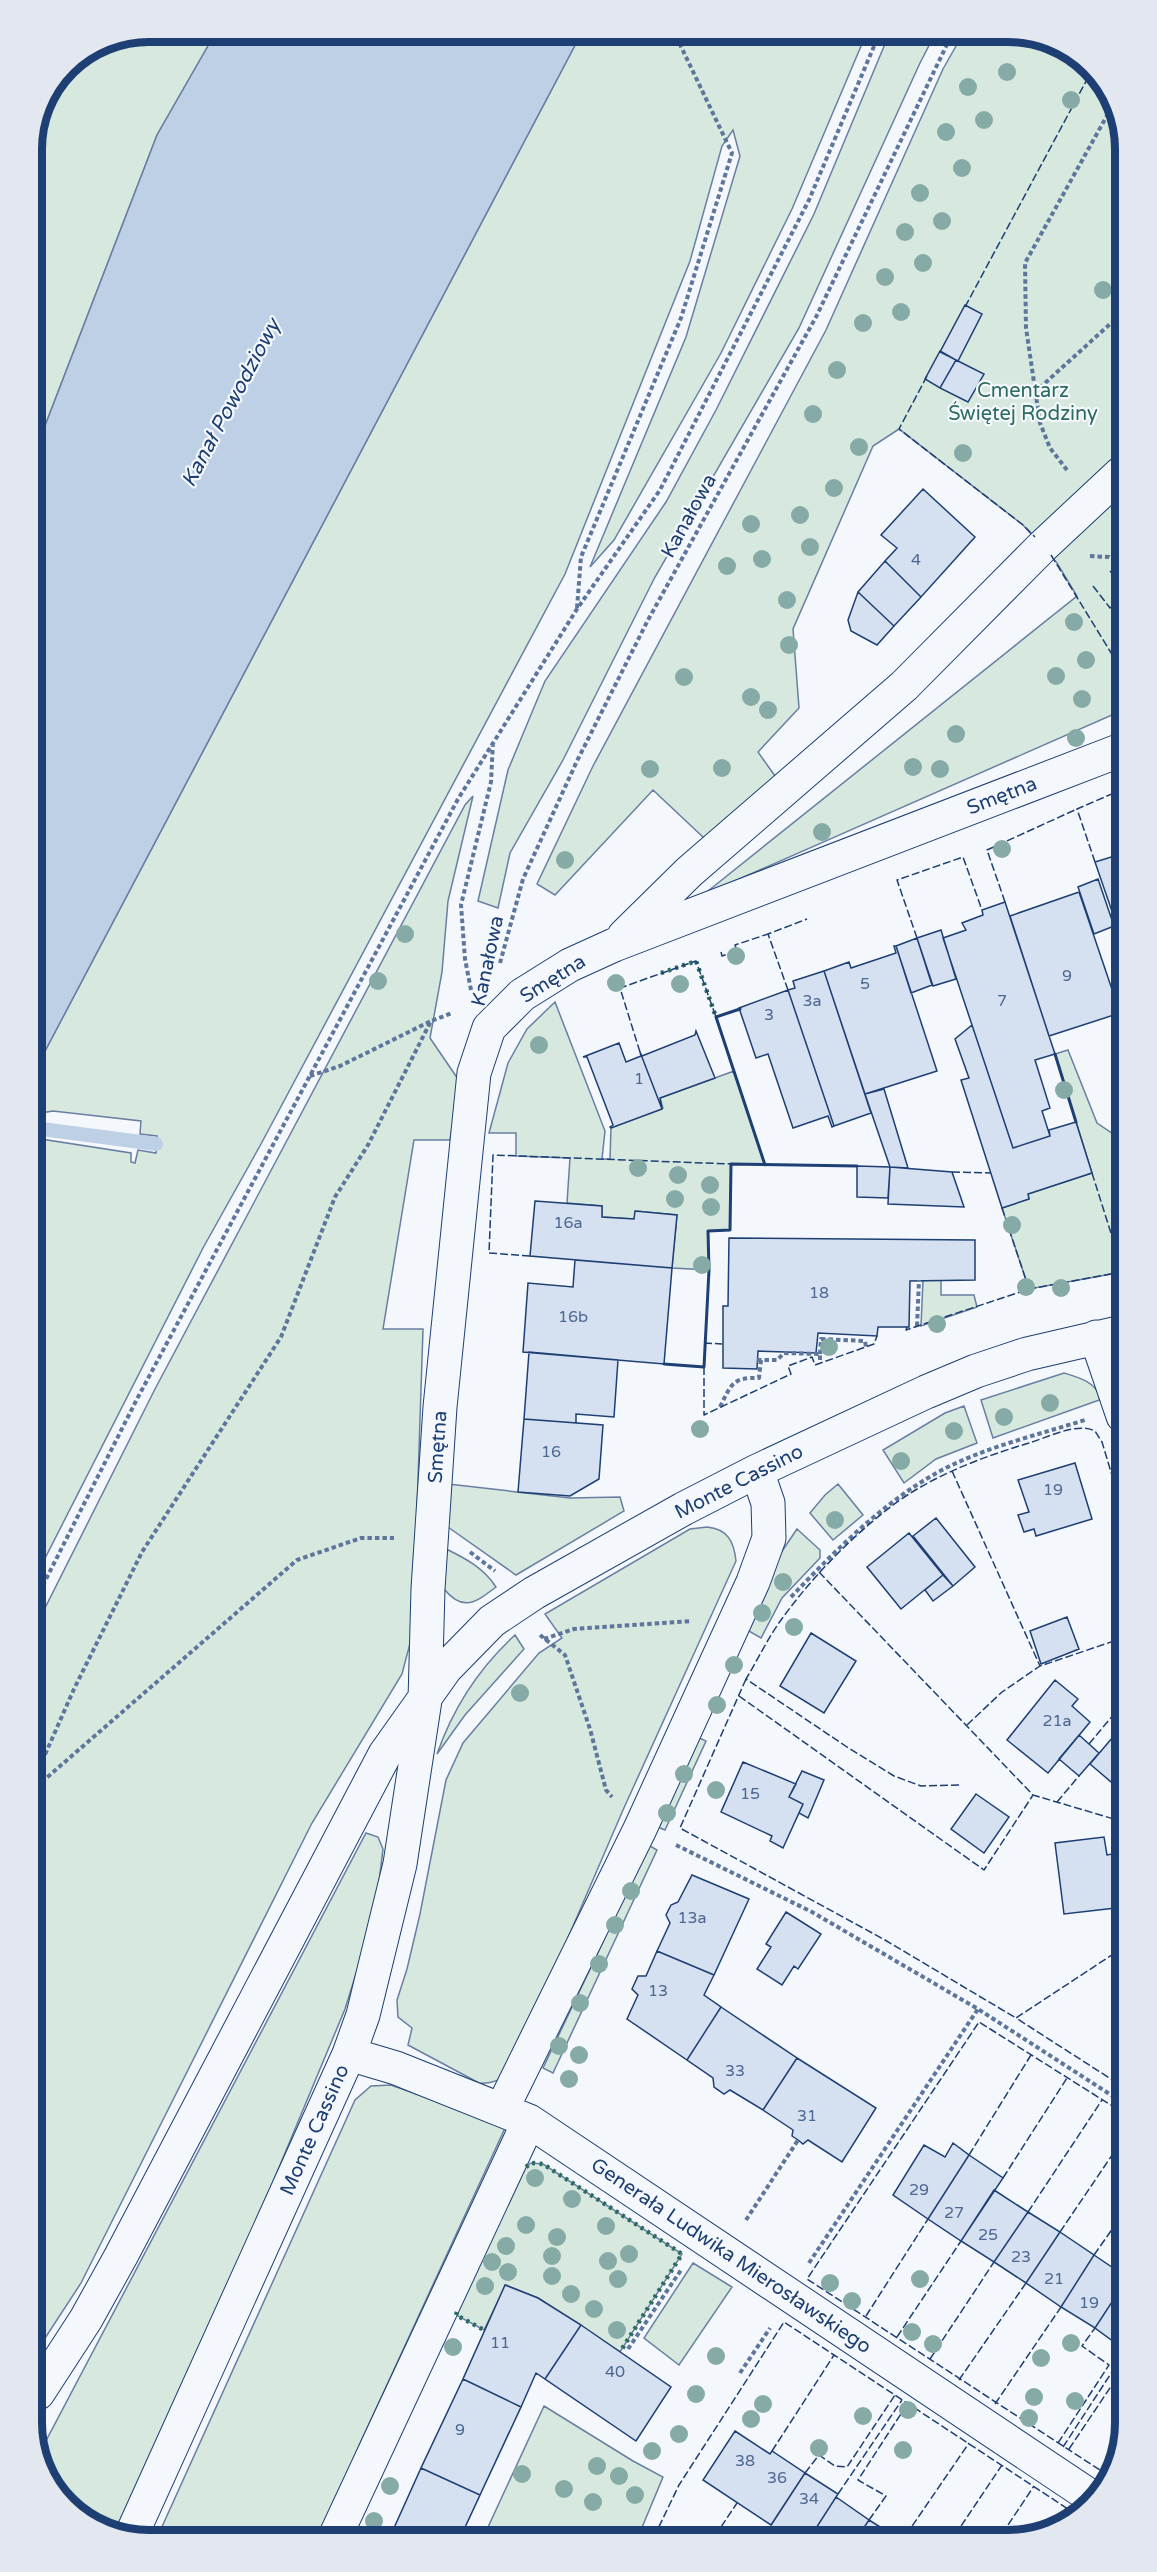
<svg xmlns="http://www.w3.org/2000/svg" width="1157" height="2572" viewBox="0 0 1157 2572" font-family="'Varela Round',sans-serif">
<rect width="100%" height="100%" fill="#f4f7fb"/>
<!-- green -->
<path fill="#d7e8df" stroke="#687fa3" stroke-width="1.5" d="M149 32H216L157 135 33 457 32 142 41 104 66 66 105 40Z
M582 32H867L792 209 721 353 614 540 590 567 686 337 740 156 733 130 722 146 690 261 565 574 261 1144 203 1248 36 1576 34 1138 131 1153V1162L135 1163 138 1150 156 1153 157 1136 140 1134 141 1121 53 1111 34 1114V1072Z
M890 32H936L920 63 799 328 655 577 563 760 510 853 498 908 478 901 508 770 545 681 666 502 716 410 814 214Z
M964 32H1016L1080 56 1119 111 1121 711 703 895 1077 596 1057 563 1023 525 899 429 873 446 793 629 799 708 758 752 775 776 704 838 653 790 555 895 537 884 593 766 826 330 943 69Z
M473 796 448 901 442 972 430 1038 460 1082 450 1140H414L383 1329H423L413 1632 402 1674 312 1823 81 2283 38 2349 36 1626 155 1389 465 805Z
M555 1002 605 1131 602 1159H610L611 1128 663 1108 660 1098 734 1071 765 1165 731 1164 730 1230 708 1231 709 1270 672 1268 677 1215 636 1211 634 1219 602 1217V1206L567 1203 570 1158 516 1156V1133H489L508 1063 527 1029Z
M1068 1050 1097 1123 1122 1140V1272L1029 1289 1002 1208 1029 1199 1028 1194 1092 1173 1055 1054Z
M923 1280H941V1295H974L977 1307 921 1326Z
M1064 1373C1081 1378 1095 1382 1102 1399L993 1438 981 1400Z
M964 1406 977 1443 936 1459 904 1483 883 1450 945 1413Z
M448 1484 570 1498 620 1497 624 1511 516 1575 445 1525Z
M838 1484 863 1515 833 1540 810 1513 825 1495Z
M707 1527C728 1529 734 1542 736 1561L623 1810 511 2070C501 2080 493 2084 479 2083L408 2045 412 2028 398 2017 397 2000 407 1969 420 1914 446 1780 463 1743 539 1653 562 1638 545 1614 690 1529Z
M797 1529 820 1550V1558L782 1598 761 1638 740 1626 766 1575Z
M444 1548C465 1558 484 1568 496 1587 475 1603 463 1612 444 1589Z
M515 1635 524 1649 465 1715 437 1754C453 1708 479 1668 515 1635Z
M693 1735 706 1741 665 1830 653 1825Z
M366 1833 378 1837 383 1849 379 1882 365 1945 345 2009 228 2290 115 2531 78 2516 38 2461V2456Z
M645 1843 657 1850 553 2073 543 2068 603 1942Z
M391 2085 506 2126 362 2439 319 2539 156 2540 355 2100 371 2086Z
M531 2163 543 2164 682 2254 620 2352 538 2298 506 2285 484 2330 456 2315 522 2170Z
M693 2263 732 2287 679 2365 644 2338Z
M544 2406 633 2461 663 2477 638 2537 483 2538Z"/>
<!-- water -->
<path fill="#bed0e5" stroke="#687fa3" stroke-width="1.5" d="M216 32H582L34 1072 33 457 157 135Z"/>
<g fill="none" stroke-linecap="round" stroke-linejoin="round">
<!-- stream -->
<path stroke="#bed0e5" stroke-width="14" d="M34 1128 156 1144"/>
</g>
<!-- building -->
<path fill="#d5e0f0" stroke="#1d3f73" stroke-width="1.5" d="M965 305 982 314 958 361 940 352Z
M940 351 956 360 940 388 925 379Z
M956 360 984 374 968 402 940 388Z
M923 489 975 537 921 597 885 561 897 548 881 535Z
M885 561 921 597 894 626 858 592Z
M858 592 894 626 877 645 851 631 848 620Z
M1121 854V922L1116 923 1095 862Z
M1098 879 1114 926 1094 934 1078 887Z
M1079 892 1120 1013 1049 1036 1010 916Z
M1005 902 1055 1054 1035 1060 1050 1108 1042 1111 1050 1136 1013 1148 943 938 966 930 962 923 983 915 982 910Z
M941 930 956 979 933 986 917 938Z
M917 938 932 985 911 993 896 946Z
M894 946H896L937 1071 865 1094 824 971 849 962 851 968 896 953Z
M824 971 871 1113 834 1126 788 990 795 988 793 981Z
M788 990 834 1126 832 1127 828 1116 793 1128 768 1054 756 1058 739 1008Z
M972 1025 1013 1148 1050 1136 1049 1130 1076 1122 1092 1173 1028 1194 1029 1199 1002 1208 961 1080 969 1078 955 1039Z
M696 1031 715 1078 660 1098 662 1109 640 1052 642 1056 695 1035Z
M619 1043 626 1062 641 1056 640 1052 662 1109 611 1128 610 1127 613 1125 587 1057H583Z
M884 1089 908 1168 890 1167 865 1094Z
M857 1166 890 1167 888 1198 857 1197Z
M890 1167 952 1172 964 1207 888 1204Z
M535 1201 602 1206V1217L634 1219 635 1211 677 1215 672 1268 530 1256Z
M729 1238 975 1240V1280L910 1281 909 1327H878L877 1336 818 1333 816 1353 758 1351 757 1369 723 1368V1306H728Z
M575 1260 672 1268 664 1364 523 1352 528 1283 573 1287Z
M529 1352 618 1360 614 1417 576 1414V1423L524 1419Z
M524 1419 603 1425 599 1479 570 1496 518 1492Z
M1075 1463 1092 1519 1036 1536 1034 1529 1024 1532 1018 1515 1029 1512 1018 1480Z
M936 1518 975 1567 953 1586 913 1536Z
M909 1533 943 1575 901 1609 867 1567Z
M943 1575 953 1586 933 1601 925 1590Z
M1067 1617 1079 1649 1041 1664 1030 1631Z
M811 1633 856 1661 824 1713 780 1686Z
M1055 1680 1078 1699 1072 1706 1090 1722 1048 1773 1007 1740Z
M1124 1724V1793L1090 1764Z
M1079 1735 1099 1753 1079 1776 1059 1759Z
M743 1762 796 1784 789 1797 803 1804 783 1848 770 1841 772 1836 721 1812Z
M802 1771 824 1780 808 1818 799 1813 803 1804 789 1797Z
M976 1794 1009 1817 984 1853 951 1829Z
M1104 1837 1107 1855 1124 1852V1907L1064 1914 1055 1843Z
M692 1875 749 1899 714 1975 657 1951 670 1923 666 1915 671 1905 678 1902Z
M786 1912 821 1934 798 1969 794 1966 782 1985 757 1969 771 1947 766 1944Z
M657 1951 714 1975 704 1995 721 2007 687 2060 627 2019 638 1995 632 1989 638 1976H646Z
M721 2007 797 2058 763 2110 730 2090 724 2094 714 2087 713 2078 687 2060Z
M797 2058 876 2108 842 2162 808 2140 803 2144 798 2140 792 2136 793 2130 763 2110Z
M953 2143 969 2155 928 2219 893 2195 924 2145 945 2157Z
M969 2155 1003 2178 961 2241 928 2219Z
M994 2190 1028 2212 994 2262 961 2241Z
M1028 2212 1060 2232 1026 2283 994 2262Z
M1060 2232 1094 2255 1061 2307 1026 2283Z
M1094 2255 1125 2276V2282L1095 2328 1061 2307Z
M1125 2282V2350L1095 2328Z
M505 2285 538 2298 581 2325 545 2379 536 2373 521 2407 463 2379Z
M581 2325 671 2387 636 2441 545 2379Z
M463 2379 521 2407 480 2495 421 2468Z
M735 2431 770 2454 772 2451 805 2473 771 2525 703 2480Z
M421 2468 480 2495 460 2538 389 2539Z
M805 2473 838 2494 811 2536H764Z
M836 2497 869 2520 859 2535 811 2536Z
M869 2520 893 2535H859Z"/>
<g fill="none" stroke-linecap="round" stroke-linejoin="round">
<!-- minor casing -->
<g stroke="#1d3f73" stroke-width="35">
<path id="minor" d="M624 936 689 872 904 686 1043 546 1120 474
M1096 1337 1123 1416
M349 2054 396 2068 529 2121 1093 2498
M502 2109 640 1829 753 1582 769 1538 768 1503 757 1471
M38 2393 86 2319 121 2256 385 1754 446 1668 492 1621 534 1593 683 1509 757 1471 926 1392 976 1371 1027 1354 1122 1332
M131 2536 349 2054 363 2015 400 1864 425 1700 428 1589 440 1407 474 1073 489 1028 522 995 570 965 614 945 1121 750
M334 2539 529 2121"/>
</g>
<!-- path -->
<path stroke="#5e769c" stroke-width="4" stroke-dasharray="4.5 3" stroke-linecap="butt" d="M1034 393 1120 315
M1067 470 1050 448 1040 423 1026 328 1025 263 1114 103
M1090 556 1109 557 1120 564
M577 608 581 557 681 318 732 153 674 32
M500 963 523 879 577 761 648 620 816 317 953 32
M471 990 465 959 461 905 491 782 493 741
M310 1076 340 1066 431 1021
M917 1326 919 1280
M820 1354 821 1339 865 1341 866 1347
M757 1360H777L784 1353 820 1354V1363
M720 1407C731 1385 732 1377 759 1378L761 1360
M470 1552 495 1571
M791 1597C836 1550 884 1501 942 1470 986 1447 1037 1435 1085 1420
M36 1599 137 1399 458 799 577 609 660 490 809 200 880 32
M540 1635 565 1655 590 1729 606 1790 612 1797
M544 1639 574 1629 692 1621
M36 1775 74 1689 142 1552 281 1337 335 1197 368 1145 431 1021 452 1013
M36 1787 297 1560 361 1538H394
M676 1845 812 1912 978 2009 1125 2104
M746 2220 798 2140
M809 2263 978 2009
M628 2349 681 2270
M740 2373 770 2328"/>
<!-- minor -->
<use href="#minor" stroke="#f4f7fb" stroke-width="33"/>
<!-- hedge -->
<path stroke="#2c6c60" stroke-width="4.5" stroke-dasharray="3 4.5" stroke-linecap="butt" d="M661 973 696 961 716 1017
M526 2167 531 2163 543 2164 682 2254 620 2352
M457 2312 456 2315 484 2330"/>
<!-- fence -->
<path stroke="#1d3f73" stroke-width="1.5" stroke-dasharray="8 3" stroke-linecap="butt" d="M965 307 1091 72
M927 376 899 429 1023 525 1035 537
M1051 555 1121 669
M1110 571 1120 582
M1093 586 1110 608 1120 600
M1095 862 1077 809 1121 790
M1005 902 987 850 1077 809
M917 938 897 880 963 857 982 910
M721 952 722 956 737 951 735 945 768 934
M788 990 768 934 807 919
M640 1052 620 988 696 961 716 1017
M952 1172 991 1173
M1092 1173 1122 1268
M1002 1208 1029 1289
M530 1256 489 1253 493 1155 731 1164
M907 1327 906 1330 1029 1289 1122 1272
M704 1343 722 1344
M704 1367V1415L791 1374 788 1366 812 1357 815 1365 874 1344 877 1336
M952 1471 1040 1666
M819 1572 1033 1795 1124 1822
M746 1679 680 1828 885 1940 1016 2018
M739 1696 984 1870 1033 1795
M967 1725 1002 1692 1040 1666 1123 1638
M1089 1744 1124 1702
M959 1785 921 1786 894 1776 847 1747 746 1679C758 1659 768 1638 781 1620 812 1577 851 1537 893 1505 932 1476 982 1457 1029 1443 1049 1437 1076 1422 1095 1431L1102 1442 1123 1512
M1057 1802 1079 1776
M1124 1947 1016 2018 1125 2088
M969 2155 1031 2055
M1003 2178 1067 2078
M1028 2212 1102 2100
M1060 2232 1125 2136
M1094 2255 1125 2211
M866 2316 928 2219
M897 2337 961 2241
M930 2359 994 2262
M959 2380 1026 2283
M995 2404 1061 2307
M1058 2443 1109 2365 1082 2346 1095 2328
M1063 2447 1125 2352
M1069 2449 1120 2373 1125 2377
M772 2451 834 2355
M805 2473 819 2455 835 2466 847 2467 895 2395
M1109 2476 807 2279 979 2022 1125 2114
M838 2494 902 2400
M869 2520 886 2496 858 2480 908 2403
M1053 2529 1066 2508
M1002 2534 1034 2486
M906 2535 969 2443
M955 2535 1002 2465
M715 2536 737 2503
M654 2537 679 2485 784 2322 1074 2513"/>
<!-- wall -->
<path stroke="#1d3f73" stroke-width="3" d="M1116 923 1121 939
M740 1009 716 1017 765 1165
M1055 1054 1076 1122
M664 1364 704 1367 709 1270 708 1231 730 1230 731 1164 857 1166"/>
</g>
<!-- trees -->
<g fill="#86aba6">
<circle cx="1007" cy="72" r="9"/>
<circle cx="968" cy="87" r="9"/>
<circle cx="1071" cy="100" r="9"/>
<circle cx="984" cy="120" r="9"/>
<circle cx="946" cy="132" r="9"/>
<circle cx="962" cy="168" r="9"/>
<circle cx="920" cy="193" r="9"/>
<circle cx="942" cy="221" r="9"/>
<circle cx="905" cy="232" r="9"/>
<circle cx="923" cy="263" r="9"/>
<circle cx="885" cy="277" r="9"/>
<circle cx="1103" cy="290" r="9"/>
<circle cx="901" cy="312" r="9"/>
<circle cx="863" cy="323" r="9"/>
<circle cx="837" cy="370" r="9"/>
<circle cx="813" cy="414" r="9"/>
<circle cx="859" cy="447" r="9"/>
<circle cx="963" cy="453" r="9"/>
<circle cx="834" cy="488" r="9"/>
<circle cx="800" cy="515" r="9"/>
<circle cx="751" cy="524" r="9"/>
<circle cx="810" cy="547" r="9"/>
<circle cx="762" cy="559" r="9"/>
<circle cx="727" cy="566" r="9"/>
<circle cx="787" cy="600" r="9"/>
<circle cx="1074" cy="622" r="9"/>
<circle cx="789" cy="645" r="9"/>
<circle cx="1086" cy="660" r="9"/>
<circle cx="1056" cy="676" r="9"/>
<circle cx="684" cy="677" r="9"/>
<circle cx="751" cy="697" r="9"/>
<circle cx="1082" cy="699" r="9"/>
<circle cx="768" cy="710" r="9"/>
<circle cx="956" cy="734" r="9"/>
<circle cx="1076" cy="738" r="9"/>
<circle cx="913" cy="767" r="9"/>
<circle cx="722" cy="768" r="9"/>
<circle cx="650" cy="769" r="9"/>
<circle cx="940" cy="769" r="9"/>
<circle cx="822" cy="832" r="9"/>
<circle cx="1002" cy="849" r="9"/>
<circle cx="565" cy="860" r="9"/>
<circle cx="405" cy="934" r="9"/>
<circle cx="736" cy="956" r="9"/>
<circle cx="378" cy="981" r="9"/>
<circle cx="616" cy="983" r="9"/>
<circle cx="680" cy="984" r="9"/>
<circle cx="539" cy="1045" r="9"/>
<circle cx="1064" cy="1090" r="9"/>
<circle cx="638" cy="1168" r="9"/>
<circle cx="678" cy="1175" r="9"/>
<circle cx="710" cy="1185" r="9"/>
<circle cx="675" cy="1199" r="9"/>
<circle cx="711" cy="1207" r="9"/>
<circle cx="1012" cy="1225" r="9"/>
<circle cx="702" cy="1265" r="9"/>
<circle cx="1026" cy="1287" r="9"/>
<circle cx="1061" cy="1288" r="9"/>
<circle cx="937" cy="1324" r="9"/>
<circle cx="829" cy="1347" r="9"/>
<circle cx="1050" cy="1403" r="9"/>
<circle cx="1004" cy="1417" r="9"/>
<circle cx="700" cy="1429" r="9"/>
<circle cx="954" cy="1431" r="9"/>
<circle cx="901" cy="1461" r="9"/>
<circle cx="835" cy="1520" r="9"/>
<circle cx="783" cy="1582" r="9"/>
<circle cx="762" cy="1613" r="9"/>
<circle cx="794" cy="1627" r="9"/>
<circle cx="734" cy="1665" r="9"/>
<circle cx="520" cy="1693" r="9"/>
<circle cx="717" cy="1705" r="9"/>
<circle cx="684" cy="1774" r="9"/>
<circle cx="716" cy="1790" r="9"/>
<circle cx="667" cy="1813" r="9"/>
<circle cx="631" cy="1891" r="9"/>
<circle cx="615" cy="1925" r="9"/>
<circle cx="599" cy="1964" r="9"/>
<circle cx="580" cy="2003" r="9"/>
<circle cx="559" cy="2046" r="9"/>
<circle cx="579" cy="2055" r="9"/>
<circle cx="569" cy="2079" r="9"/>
<circle cx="535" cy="2178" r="9"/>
<circle cx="572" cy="2199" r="9"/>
<circle cx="526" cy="2225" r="9"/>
<circle cx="606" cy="2226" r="9"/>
<circle cx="557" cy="2237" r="9"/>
<circle cx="506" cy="2246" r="9"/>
<circle cx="629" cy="2254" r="9"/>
<circle cx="552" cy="2256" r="9"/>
<circle cx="608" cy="2261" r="9"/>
<circle cx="492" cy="2262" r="9"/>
<circle cx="508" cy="2272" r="9"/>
<circle cx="552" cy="2276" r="9"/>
<circle cx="618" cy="2279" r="9"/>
<circle cx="920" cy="2279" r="9"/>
<circle cx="830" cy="2283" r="9"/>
<circle cx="485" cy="2286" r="9"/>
<circle cx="571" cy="2294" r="9"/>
<circle cx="852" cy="2301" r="9"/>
<circle cx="594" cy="2309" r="9"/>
<circle cx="617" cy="2330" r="9"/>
<circle cx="912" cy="2332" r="9"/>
<circle cx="1071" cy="2343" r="9"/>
<circle cx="933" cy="2344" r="9"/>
<circle cx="453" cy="2347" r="9"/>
<circle cx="716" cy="2356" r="9"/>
<circle cx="1041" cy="2358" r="9"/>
<circle cx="696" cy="2394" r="9"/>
<circle cx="1034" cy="2397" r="9"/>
<circle cx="1075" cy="2401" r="9"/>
<circle cx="763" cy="2404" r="9"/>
<circle cx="908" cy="2410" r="9"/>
<circle cx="863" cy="2416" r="9"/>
<circle cx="1029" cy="2418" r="9"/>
<circle cx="751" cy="2419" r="9"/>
<circle cx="679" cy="2434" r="9"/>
<circle cx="819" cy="2448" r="9"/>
<circle cx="903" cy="2450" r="9"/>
<circle cx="652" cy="2451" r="9"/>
<circle cx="597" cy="2466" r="9"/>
<circle cx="522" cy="2474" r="9"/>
<circle cx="619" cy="2476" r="9"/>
<circle cx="390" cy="2486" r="9"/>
<circle cx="564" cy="2489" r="9"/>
<circle cx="635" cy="2495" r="9"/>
<circle cx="593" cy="2502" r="9"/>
<circle cx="374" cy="2521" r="9"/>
</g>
<g text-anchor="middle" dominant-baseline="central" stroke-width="4.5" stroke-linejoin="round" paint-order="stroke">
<!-- number labels -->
<g font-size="16" fill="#4b6792">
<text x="916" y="560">4</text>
<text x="1067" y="976">9</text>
<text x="865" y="984">5</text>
<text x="812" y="1001">3a</text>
<text x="1002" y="1001">7</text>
<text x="769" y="1015">3</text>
<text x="639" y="1079">1</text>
<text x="568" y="1223">16a</text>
<text x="819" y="1293">18</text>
<text x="573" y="1317">16b</text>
<text x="551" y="1452">16</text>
<text x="1053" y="1490">19</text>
<text x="1057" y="1721">21a</text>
<text x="750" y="1794">15</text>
<text x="692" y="1918">13a</text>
<text x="658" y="1991">13</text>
<text x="735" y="2071">33</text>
<text x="807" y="2116">31</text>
<text x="919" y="2190">29</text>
<text x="954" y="2213">27</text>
<text x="988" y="2235">25</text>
<text x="1021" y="2257">23</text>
<text x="1054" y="2279">21</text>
<text x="1089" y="2303">19</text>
<text x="500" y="2343">11</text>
<text x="615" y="2372">40</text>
<text x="460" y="2430">9</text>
<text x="745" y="2461">38</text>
<text x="777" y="2478">36</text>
<text x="809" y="2499">34</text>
</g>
<!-- park labels -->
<g font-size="20" fill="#2c6c60" stroke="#f4f7fb">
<text x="1023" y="391">Cmentarz<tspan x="1023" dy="23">Świętej Rodziny</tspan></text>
</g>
<!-- street labels -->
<g font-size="20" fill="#1d3f73" stroke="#f4f7fb">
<text transform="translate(689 516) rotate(-61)">Kanałowa</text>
<text transform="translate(1002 796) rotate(-21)">Smętna</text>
<text transform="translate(488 961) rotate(-78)">Kanałowa</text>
<text transform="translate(553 979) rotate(-32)">Smętna</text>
<text transform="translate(438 1447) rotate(-86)">Smętna</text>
<text transform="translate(739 1482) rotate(-27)">Monte Cassino</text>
<text transform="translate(315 2130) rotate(-66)">Monte Cassino</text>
<text transform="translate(731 2256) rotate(34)">Generała Ludwika Mierosławskiego</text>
</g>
<!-- water labels -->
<g font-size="21" font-style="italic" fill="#1d3f73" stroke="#f4f7fb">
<text transform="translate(231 403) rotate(-62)">Kanał Powodziowy</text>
</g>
</g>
<!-- crop -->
<path d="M0 0H1157V2572H0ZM149 42H1008A107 107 0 0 1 1115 149V2423A107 107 0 0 1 1008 2530H149A107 107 0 0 1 42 2423V149A107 107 0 0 1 149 42Z" fill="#e3e8f0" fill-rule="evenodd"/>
<path fill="none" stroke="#1d3f73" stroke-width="8" d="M149 42H1008A107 107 0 0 1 1115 149V2423A107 107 0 0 1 1008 2530H149A107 107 0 0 1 42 2423V149A107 107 0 0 1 149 42Z"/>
</svg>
